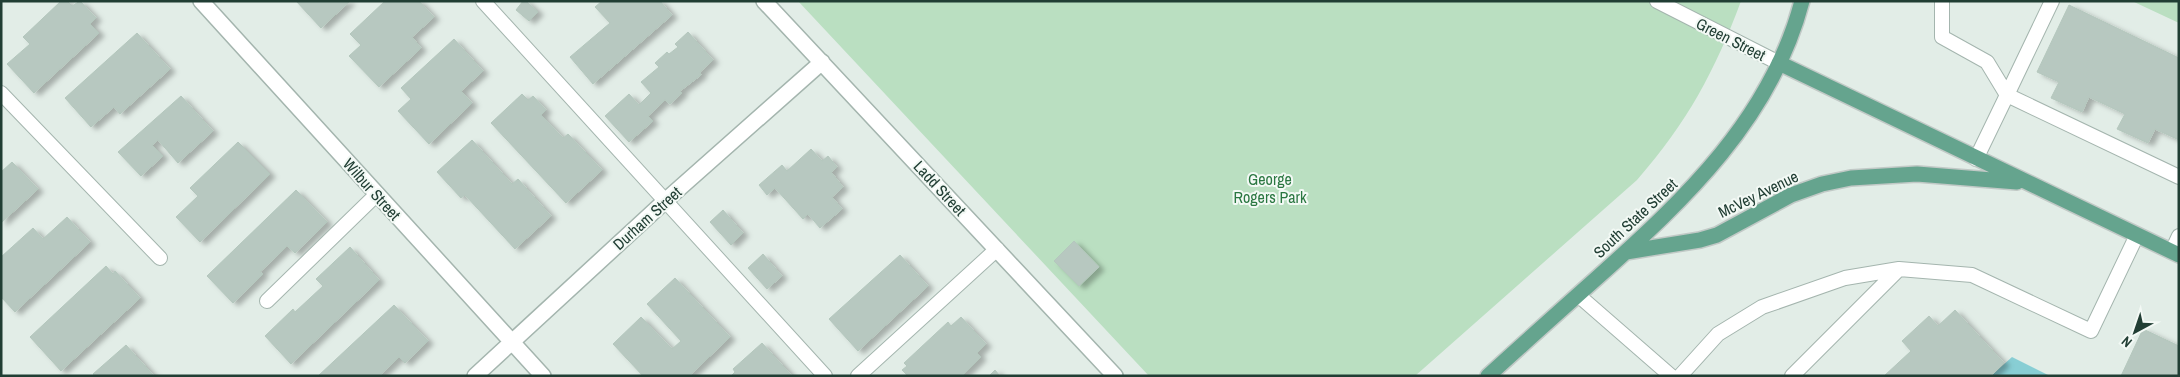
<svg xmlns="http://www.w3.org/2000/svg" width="2180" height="377" viewBox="0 0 2180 377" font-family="'Archivo Narrow',sans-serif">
<defs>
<filter id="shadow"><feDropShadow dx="5.5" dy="3" stdDeviation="2.5" flood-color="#0004"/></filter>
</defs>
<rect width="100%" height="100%" fill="#e2ede7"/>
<!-- green -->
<path fill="#badfc1" d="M798 1H1741C1715 71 1687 123 1637 180L1415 376H1149Z
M2132 1H2179V23Z"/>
<!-- water -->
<path fill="#88ced4" d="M2012 357 2050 376H1991Z"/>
<!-- building -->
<path fill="#b7c8c0" stroke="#b4c7bd" filter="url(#shadow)" d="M61 1H67L72 6 80 1 96 18 90 24 99 33 34 93 7 64 30 44 23 37Z
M296 1H350L321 28Z
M385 1H419L434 17 412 37 421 48 379 87 349 56 361 45 350 34Z
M523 1H526L538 12 529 21 516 10Z
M602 1H660L672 15 593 84 570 57 610 23 595 7Z
M2069 5 2179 58V140L2155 129 2148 143 2117 129 2125 114 2089 97 2082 112 2051 98 2059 82 2037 72Z
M688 32 713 60 700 72 701 75 680 91 682 93 670 104 665 100 648 116 653 121 629 142 605 116 629 94 639 105 651 93 641 82 659 67 655 63 667 52 669 54 678 47 675 44Z
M137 33 170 69 120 114 114 107 91 127 65 98Z
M454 39 483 71 461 91 472 103 429 144 398 111 411 99 401 88Z
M522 94 528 100 533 96 546 110 541 115 563 138 568 134 602 170 566 203 491 123Z
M181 96 213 131 178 163 158 140 152 145 163 156 141 176 118 152Z
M472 140 512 184 518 179 551 216 515 249 465 195 461 198 437 172Z
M238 142 270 174 200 242 176 217 198 196 190 188Z
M811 149 822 161 828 156 837 167 831 172 843 187 832 197 842 209 820 228 808 214 803 219 775 188 767 195 759 185 782 165 787 171Z
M12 162 38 189 1 223V172Z
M296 190 327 222 295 253 287 246 260 272 263 274 233 303 207 276Z
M723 210 743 233 731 245 710 222Z
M67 217 90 242 15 312 1 297V257L33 228 43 239Z
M1074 241 1099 267 1079 286 1054 261Z
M350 247 379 280 291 364 265 336 293 309 295 312 323 286 316 279Z
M763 254 782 276 767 289 748 268Z
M900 255 928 286 858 351 829 319Z
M106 266 113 274 115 271 140 298 61 371 30 337Z
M675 278 730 337 689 376H643L613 344 641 317 672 349 681 341 647 304Z
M394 305 428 341 405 363 399 357 379 376H318Z
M1955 310 2004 363 1991 376H1884L1911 351 1902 341 1929 316 1938 326Z
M961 317 986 344 977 353 981 357 962 376H908L902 370 907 366 904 363 948 322 951 326Z
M2143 329 2179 346V376H2121Z
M762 343 792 376H731L735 372 733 369Z
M126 345 154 376H95L93 374Z
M995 370 1000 376H989Z"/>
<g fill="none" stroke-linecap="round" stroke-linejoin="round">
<!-- lane casing -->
<g stroke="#a4b5ae" stroke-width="16">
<path id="lane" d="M483 1 825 376
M1657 1 1779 63
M1942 1V37L1987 62 2007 95 2052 1
M1 93 160 258
M1976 159 2007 95 2179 177
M2172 251 2179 236
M1578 295 1671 376
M267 301 377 194
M858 376 997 249
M1680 376 1718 334 1762 307 1845 278 1899 269
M1792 376 1899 269 1972 275 2091 331 2137 235"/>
</g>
<!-- street casing -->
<g stroke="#a4b5ae" stroke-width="18">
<path id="street" d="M201 1 543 376
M764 1 1115 376
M475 376 665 201 822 62"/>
</g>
<!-- primary casing -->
<g stroke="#c1c9c6" stroke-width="18">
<path id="primary" d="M1779 63 2179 255
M1626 252 1700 240 1717 235 1791 195 1822 184 1851 178 1917 174 2017 182
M1488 376C1524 343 1561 310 1598 277 1685 199 1771 119 1802 1"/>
</g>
<!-- lane -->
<use href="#lane" stroke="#fff" stroke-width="14"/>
<!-- street -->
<use href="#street" stroke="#fff" stroke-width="15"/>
<!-- primary -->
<use href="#primary" stroke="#65a48e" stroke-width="15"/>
</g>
<g text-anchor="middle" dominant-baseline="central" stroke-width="4" stroke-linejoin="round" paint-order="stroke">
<!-- street labels -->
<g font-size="16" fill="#213e34" stroke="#f3f9f5">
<text transform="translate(1731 39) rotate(27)">Green Street</text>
<text transform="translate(940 188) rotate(47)">Ladd Street</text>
<text transform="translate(372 189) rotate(48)">Wilbur Street</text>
<text transform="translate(1758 194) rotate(-26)">McVey Avenue</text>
<text transform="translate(647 218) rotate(-42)">Durham Street</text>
<text transform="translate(1635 218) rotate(-43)">South State Street</text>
</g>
<!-- park labels -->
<g font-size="16" fill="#2a7741" stroke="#f3f9f5">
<text x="1270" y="179">George<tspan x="1270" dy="18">Rogers Park</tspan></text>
</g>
</g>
<!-- border -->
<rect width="2180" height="377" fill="none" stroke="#213e34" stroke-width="5"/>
<!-- north arrow -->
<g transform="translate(2135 332) rotate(220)" stroke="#f3f9f5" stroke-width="4" paint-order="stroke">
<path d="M0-4L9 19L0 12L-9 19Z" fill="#213e34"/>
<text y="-8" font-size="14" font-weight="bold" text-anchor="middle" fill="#213e34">N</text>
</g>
</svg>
